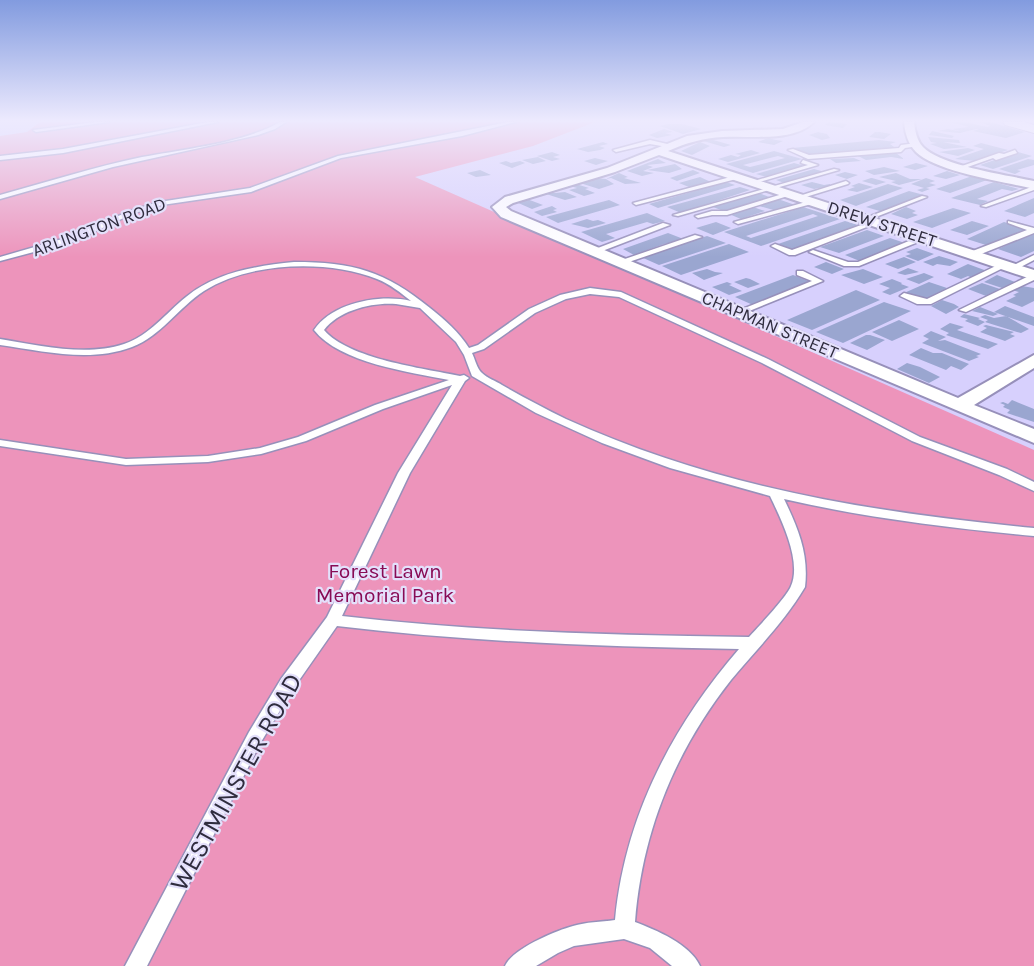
<svg xmlns="http://www.w3.org/2000/svg" width="1034" height="966" viewBox="0 0 1034 966" font-family="Karla,sans-serif">
<rect width="100%" height="100%" fill="#d7d0fd"/>
<!-- green -->
<path fill="#ed94bb" d="M40 122H595L533 146 415 177 1034 450V966H0V136L27 132Z"/>
<!-- building -->
<path fill="#9aa6d0" fill-rule="evenodd" d="M829 122H834L847 124 843 128 825 125Z
M950 122H965L987 127 990 126 980 122H990L1025 132 1006 138 973 131 979 129H976L960 133 938 131 948 129 958 131H960L952 129 969 127Z
M668 124H682L701 129 683 134 660 126Z
M664 129 673 132 665 133 672 135 657 138 649 135Z
M932 131 950 135 954 136 952 138 929 135Z
M818 132 827 134 830 138 822 140 809 135Z
M875 132H880L891 134 884 139 869 137Z
M928 137 959 140 960 143 943 142 967 147 944 149 930 144 937 143 931 142Z
M768 138 776 140 783 141 774 145 758 142Z
M710 139 731 145 724 147 700 140Z
M879 140 896 142 890 144 897 149 808 156 792 148Z
M603 142 608 144 599 146 605 148 600 150 588 152 577 149Z
M700 142 710 146 692 155 681 151Z
M981 143 1008 150 975 161 955 159 984 149 973 146Z
M968 148 975 150 958 156 939 152Z
M751 150 760 153 728 162 718 159 731 155 738 157 741 155 735 154Z
M774 151 802 159 753 173 726 164ZM778 156 785 158 750 167 743 165Z
M552 152 560 155 553 157 560 159 552 161 537 156Z
M1018 152 1032 156 993 169 980 165Z
M896 153 904 159 891 157 866 160 858 156Z
M538 157 546 161 533 164 522 160Z
M595 158 599 159 608 161 596 165 584 161Z
M854 158 861 161 836 163 830 159Z
M658 159 666 163 647 165 653 167 643 171 654 173 642 176 627 171Z
M1028 159 1034 160V165L1017 170 1021 171 1015 174 999 169Z
M506 161 511 163 520 161 525 163 512 168 499 163Z
M794 163 805 166 767 177 756 174Z
M916 163 928 166 915 170 903 167Z
M675 164 682 169 669 173 647 170Z
M884 167 900 171 874 175 865 171Z
M814 169 825 172 787 184 776 180Z
M480 170 491 175 476 177 467 173Z
M693 170 700 173 677 181 670 178Z
M947 171 960 175 946 179 933 176Z
M845 172 858 175 847 179 835 175Z
M619 173 628 177 624 178 641 183 625 184 611 178 606 179 614 184 599 189 580 183 596 178 606 179Z
M896 173 910 179H922L899 185 891 182 896 181 879 177Z
M972 176 987 180 950 193 936 189Z
M700 177 713 183 694 189 679 183Z
M871 178H872L886 182 876 185 862 181Z
M926 178 935 181 929 183 936 185 926 188 930 189 922 192 917 190 924 188 911 184Z
M726 182 735 185 658 208 649 204Z
M812 182 824 185 830 184V186L814 189 801 185Z
M994 182 1019 189 1012 191 1002 189 977 199 988 201 980 205 951 198Z
M859 183 873 187 857 192 847 190 855 187 851 186Z
M576 184 589 188 585 189 595 193 584 196 569 190 577 188 570 186Z
M888 184 903 188 856 206 840 200Z
M740 187 750 190 681 213 667 207Z
M549 191 555 193 565 192 577 197 565 200 543 193Z
M909 191 924 195 883 212 866 207Z
M759 193 772 198 726 212 713 207Z
M1034 198V213L1025 217 1004 211Z
M527 199 543 205 532 209 516 202Z
M778 199 795 205 777 211 759 206Z
M609 200 620 205 558 223 546 217Z
M552 206 557 209 553 210 557 212 542 216 534 212Z
M753 207 765 211 741 219 729 214Z
M803 207 840 219 761 246 724 232ZM813 214 818 216 751 238 746 236Z
M906 207 916 211 912 213 918 215 907 219 891 214Z
M953 208 971 213 932 228 913 222Z
M647 213 665 221 653 224 647 222 606 234 615 238 602 242 581 232Z
M587 219 593 221 598 220 606 223 588 228 571 224Z
M845 221 858 225 794 250 778 244Z
M972 221 989 226 967 235 950 230Z
M716 222 731 228 713 235 696 228Z
M1004 222 1028 229 993 242 996 243 989 246 967 239Z
M867 230 884 236 839 253 820 247Z
M668 233 686 240 664 244 634 255 623 249Z
M1034 233V251L1021 257 998 249Z
M707 236 726 243 659 265 641 257Z
M890 238 908 244 862 262 845 255Z
M729 244 749 252 681 275 662 266Z
M917 248 934 254 918 261 905 256 911 254 906 252Z
M939 256 949 259 958 262 950 266 937 264 933 266 923 262Z
M904 257 916 262 898 269 885 264Z
M826 262 844 269 832 274 814 267Z
M968 264 987 271 972 278 968 276 961 279 947 274Z
M908 268 919 272 905 275 897 273Z
M707 269 715 272 723 273 704 280 692 273Z
M863 269 883 277 864 284 841 275Z
M924 273 934 277 919 284 906 279Z
M793 275 811 282 753 305 735 297Z
M997 275 1015 282 1002 288 984 282Z
M746 278 750 279 760 284 748 288 734 282Z
M892 279 902 283 901 284 909 287 890 295 882 292 890 288 879 284Z
M727 282 732 284 729 285 742 291 729 295 712 287Z
M929 282 947 288 926 301 904 293Z
M982 283 1000 289 986 296 968 289Z
M1022 286 1034 288V301L1022 307 1006 301 1016 296 1013 295 1019 292 1012 290Z
M856 290 880 300 812 330 787 320Z
M942 300 954 304 959 307 946 314 931 306Z
M884 302 911 311 843 343 816 332Z
M1005 306 1034 317V326L994 312Z
M980 307 998 314 993 316 972 311Z
M964 314 980 318 978 319 985 322 978 326 965 321 968 319 960 317Z
M985 315 994 318 1006 316 1029 329 1021 333 1017 332 985 322 988 320 980 317Z
M899 320 919 329 892 341 872 332Z
M950 323 964 327 957 330 998 344 988 349 946 335 949 333 940 329Z
M986 325 1014 332 1010 334 1015 336 1005 341 980 332 987 328 983 326Z
M931 331 946 337 938 341 945 340 981 354 976 356 979 357 969 361 922 343 929 339 923 336Z
M866 335H870L885 340 867 350 850 343Z
M921 348 933 353H942L969 364 961 370 951 366 946 370 909 355Z
M907 363 920 367 940 377 929 383 897 369Z
M1012 400 1034 409V422L1007 413 1010 410 1003 407 1005 405 1000 403 1003 402 1008 404Z"/>
<g fill="none" stroke-linecap="round" stroke-linejoin="round">
<!-- lane casing -->
<g stroke="#9790ba" stroke-width="3">
<path id="lane" d="M95 122H109L36 132 33 130Z
M208 122H218L63 153 0 160V156L63 149Z
M280 122H286L275 129 258 135 113 167 0 199V195C47 182 94 167 142 157 184 149 244 143 280 122Z
M508 122H516L462 136 341 158 251 192 162 205 134 213 75 241 0 261V257L69 237 130 211 159 202 250 188 338 156Z
M650 140 676 146 673 148 650 144 616 152 613 150Z
M916 143 918 146 905 148 901 152 808 159 788 150 793 149 809 155 899 148 901 145Z
M1015 150 1017 153 996 160 993 158 962 169 959 167 999 153 1004 154Z
M803 160 818 165 756 183 751 182 808 165 801 163Z
M834 169 839 170 678 216 673 215Z
M738 175 740 178 636 205 633 203Z
M846 181 849 183 848 184 799 199 796 197Z
M1034 186V190L986 207 981 206Z
M789 192 792 194 791 195 727 215H712L698 218 695 216 712 211H727Z
M922 196 927 197 868 220 863 219Z
M813 200 816 202 815 203 738 224 734 222Z
M875 220 879 222 877 223 795 255H789L771 246 775 244 792 250Z
M1008 221 1034 228V233L976 256H970V252L1027 230 1008 223Z
M663 223 670 225 597 253 590 251Z
M695 235 702 237 623 264 616 262Z
M921 236 928 238 859 266H844L809 252 813 250 848 262H858Z
M1034 255V260L1015 270 1008 268Z
M294 262C353 262 385 271 430 308 445 320 459 332 469 348L478 345 529 309 560 295 590 288 621 292 768 359 920 437 1007 469 1034 482V491L999 475 912 441 762 363 619 297 590 294 566 299 535 313 484 349 472 353C475 359 477 369 482 373 487 378 496 381 502 385 523 397 544 408 566 419 718 488 870 512 1034 528V536C950 528 866 518 784 499 798 528 809 554 805 587 785 621 756 650 731 680 675 751 642 832 635 922 656 930 690 944 700 966H672L650 948 624 939 574 946 558 953 536 966H505C512 949 555 931 573 926 586 922 601 922 615 920 625 816 672 727 739 649 605 647 471 642 337 626L293 689 261 742 147 966H125L249 732 281 679 327 617 398 473 452 385 383 409 306 441 261 454 208 462 126 465 0 446V440L126 459 208 456 260 448 298 437 375 405 449 380C409 372 340 363 314 330 333 302 381 294 411 301 401 293 390 284 377 279 327 259 249 262 204 291 178 308 161 336 132 347 90 363 43 351 0 345V339C39 345 85 357 124 344 149 336 166 313 186 297 216 272 256 266 294 262ZM396 304 420 308 456 342 464 355 472 376 536 413 602 443 670 468 770 496C781 519 802 561 791 586 786 598 759 626 749 637 613 635 478 632 342 616L410 473 465 381 469 378 464 375 460 376C422 368 349 359 324 330 339 310 373 302 396 304Z
M1002 263 1009 265 931 304H917L900 296 904 293 927 299Z
M797 271H803L823 281 742 314 735 312 812 281 797 275Z
M1031 275H1034V280L966 312 959 310Z"/>
</g>
<!-- street casing -->
<g stroke="#9790ba" stroke-width="4">
<path id="street" d="M803 122H814C792 143 751 135 723 137 703 138 686 143 668 151L1034 270V280L659 155 615 172 513 203 506 207 511 211 958 398 1034 355V368L974 405 1034 429V443L501 217 492 207 505 197 607 168 687 136 722 131 783 129Z
M904 122H914C915 131 917 141 923 147 942 166 1007 175 1034 181V189C1006 182 936 172 916 152 908 144 905 133 904 122Z"/>
</g>
<!-- secondary casing -->
<g stroke="#9790ba" stroke-width="2">
<path id="secondary" d="M1003 122H1024L1034 125V133L1005 125Z"/>
</g>
<!-- lane -->
<use href="#lane" fill="#fff" fill-rule="evenodd"/>
<!-- street -->
<use href="#street" fill="#fff" fill-rule="evenodd"/>
<!-- secondary -->
<use href="#secondary" fill="#fff" fill-rule="evenodd"/>
</g>
<!-- sky -->
<linearGradient id="sky" x2="0" y2="1"><stop stop-color="#829bdf"/><stop offset="0.47" stop-color="#edeafe"/><stop offset="1" stop-color="#edeafe" stop-opacity="0"/></linearGradient>
<rect width="1034" height="257" fill="url(#sky)"/>
<g text-anchor="middle" dominant-baseline="central" stroke-width="4.5" stroke-linejoin="round" paint-order="stroke">
<!-- far-street labels -->
<g font-size="18" fill="#2f2c3e" stroke="#e4e0fb">
<text transform="translate(882 224) rotate(18)">DREW STREET</text>
<text transform="translate(99 227) rotate(-20)">ARLINGTON ROAD</text>
<text transform="translate(770 325) rotate(23)">CHAPMAN STREET</text>
</g>
<!-- park labels -->
<g font-size="21" fill="#880b55" stroke="#e4e0fb">
<text x="385" y="571">Forest Lawn<tspan x="385" dy="24">Memorial Park</tspan></text>
</g>
<!-- near-street labels -->
<g font-size="26" fill="#2f2c3e" stroke="#e4e0fb">
<text transform="translate(236 782) rotate(-61)">WESTMINSTER ROAD</text>
</g>
</g>
</svg>
